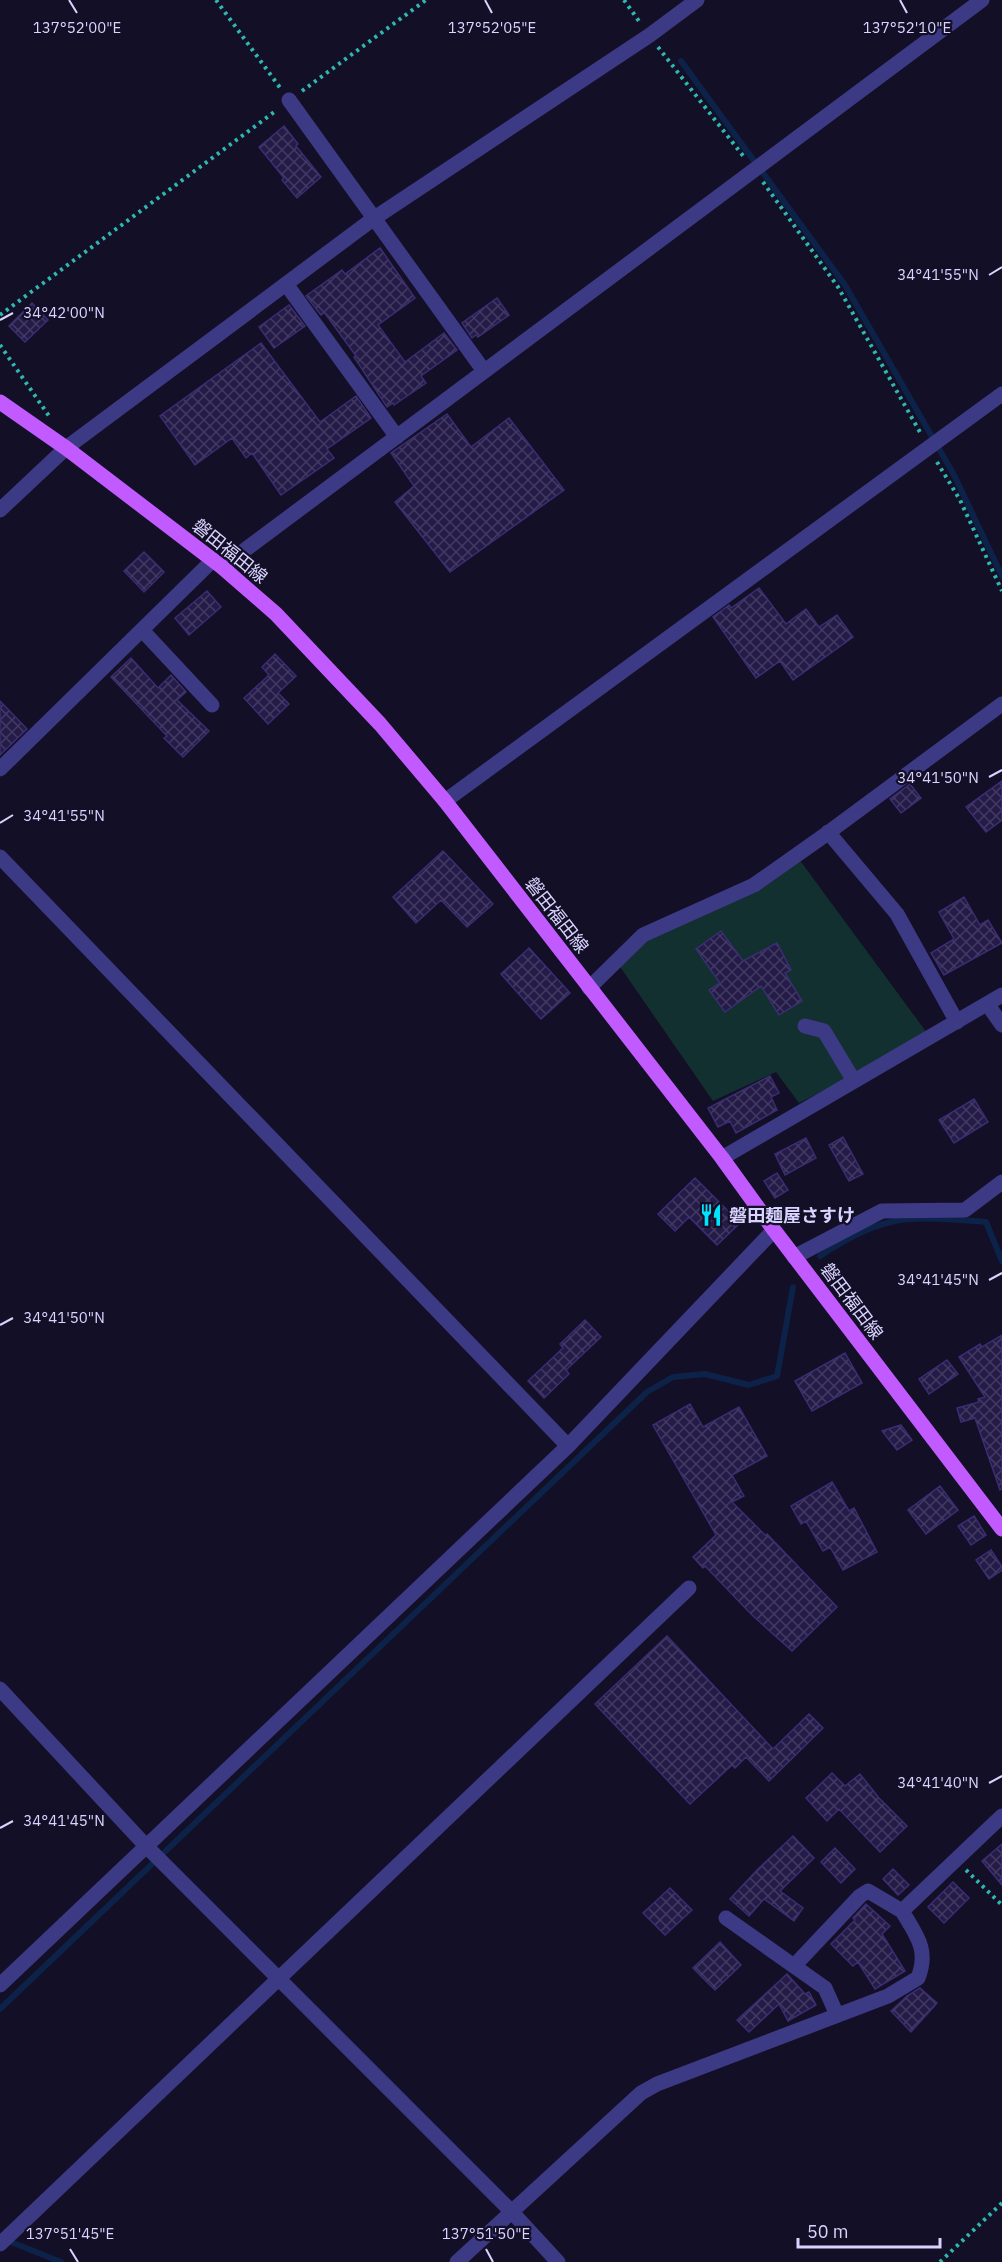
<svg xmlns="http://www.w3.org/2000/svg" width="1002" height="2262" viewBox="0 0 1002 2262" font-family="'IBM Plex Sans','Noto Sans JP',sans-serif">
<defs>
<pattern id="building-cross-hatch" width="8" height="8" patternUnits="userSpaceOnUse" patternTransform="scale(1.5)"><rect width="8" height="8" fill="#241b47"/><path d="M0 0l8 8M0 8l8-8" fill="none" stroke="#433b63"/></pattern>
</defs>
<rect width="100%" height="100%" fill="#130f26"/>
<!-- grass -->
<path fill="#12302f" d="M796 855 930 1037 799 1103 776 1072 713 1101 616 961 657 928Z"/>
<g fill="none" stroke-linecap="round" stroke-linejoin="round">
<!-- stream -->
<path stroke="#0c2248" stroke-width="6" d="M681 61 845 285 954 475 1002 576
M820 1256C841 1242 863 1229 887 1223 914 1215 958 1220 986 1222L1002 1261
M0 2009 647 1392 673 1377 705 1374 749 1385 777 1376 793 1287
M6 2240 61 2262"/>
</g>
<!-- building -->
<path fill="url(#building-cross-hatch)" stroke="#3b2d73" stroke-width="1.5" d="M284 126 298 144 296 146 321 177 297 198 282 180 284 178 259 147Z
M380 248 415 298 378 325 405 362 444 333 457 350 421 376 426 383 394 405 393 403 387 407 354 357 356 356 324 312 321 315 306 296 342 270 345 274Z
M497 298 509 315 478 337 476 335 472 338 462 323Z
M32 303 48 320 25 342 9 326Z
M289 305 305 326 274 348 259 327Z
M261 343 320 422 356 396 371 418 327 449 334 458 281 495 252 453 246 458 232 438 195 465 160 416Z
M447 414 471 447 509 418 564 490 450 572 395 502 414 486 391 453Z
M144 552 164 572 144 592 124 571Z
M759 588 786 624 806 609 819 627 837 615 853 637 793 680 780 661 756 678 713 617 729 605 731 608Z
M207 591 221 607 189 635 175 618Z
M275 654 296 676 278 693 289 704 268 724 244 698 269 675 262 667Z
M131 658 158 688 171 675 186 692 177 700 209 731 183 757 164 738 167 736 111 677Z
M0 701 27 729 0 755Z
M1002 781V820L986 832 966 807Z
M910 784 921 798 901 813 890 799Z
M443 851 493 904 467 927 441 900 416 923 393 897Z
M964 897 980 925 988 920 1002 943 944 975 931 953 954 939 939 912Z
M721 931 743 961 777 943 791 970 785 973 802 1001 779 1015 761 986 725 1012 709 990 720 983 696 949Z
M529 948 570 993 541 1019 501 974Z
M770 1076 779 1093 771 1097 777 1110 736 1133 730 1121 718 1127 708 1108Z
M974 1099 988 1122 954 1143 939 1120Z
M843 1137 863 1174 849 1181 829 1145Z
M806 1138 816 1158 785 1175 775 1154Z
M777 1173 788 1190 775 1198 764 1181Z
M695 1178 740 1223 717 1245 689 1217 675 1231 658 1214Z
M585 1320 601 1337 566 1370 569 1374 544 1398 528 1381 563 1348 560 1344Z
M1002 1335V1489L1000 1490 975 1418 961 1422 957 1408 979 1402 978 1399 985 1397 959 1357 980 1344 982 1347Z
M845 1353 862 1383 812 1411 795 1381Z
M947 1360 958 1374 929 1394 919 1379Z
M690 1404 703 1427 739 1407 767 1456 732 1475 744 1496 732 1502 766 1536 767 1534 837 1607 792 1651 752 1615 705 1566 703 1568 693 1557 716 1535 653 1425Z
M901 1425 912 1440 897 1450 882 1431Z
M832 1482 849 1511 854 1508 877 1552 843 1570 830 1547 823 1551 806 1521 801 1524 791 1506Z
M940 1486 958 1510 926 1534 908 1510Z
M974 1516 986 1535 971 1545 958 1526Z
M991 1550 1002 1567V1570L989 1579 976 1560Z
M667 1636 773 1749 809 1714 823 1728 769 1781 746 1757 735 1768 732 1765 690 1804 595 1704Z
M832 1773 845 1786 860 1774 879 1798 907 1826 880 1852 839 1809 827 1821 806 1798Z
M793 1836 814 1858 780 1891 803 1908 794 1921 764 1899 749 1916 730 1899 757 1870Z
M1002 1844V1885L982 1861Z
M835 1848 855 1869 841 1883 821 1862Z
M893 1869 909 1885 898 1895 883 1879Z
M953 1882 969 1898 944 1923 928 1907Z
M670 1888 692 1910 665 1935 643 1913Z
M866 1904 890 1926 882 1934 905 1971 875 1989 858 1962 853 1966 831 1944 855 1920 853 1918Z
M720 1942 741 1965 715 1990 693 1968Z
M787 1974 805 1994 809 1992 816 2005 788 2021 779 2004 749 2032 737 2020Z
M920 1988 937 2003 911 2032 891 2011 907 1996Z"/>
<g fill="none" stroke-linecap="round" stroke-linejoin="round">
<!-- path -->
<path stroke="#2fb8b0" stroke-width="4" stroke-dasharray="3 4.5" stroke-linecap="butt" d="M216 0 281 89
M624 0 641 24
M658 47 744 157
M302 91 426 0
M763 182 838 287 921 434
M0 315 277 110
M0 345 49 416
M937 462 960 500 1002 591
M966 1870 1002 1905
M940 2262 1002 2203"/>
<!-- minor -->
<path stroke="#3d3a85" stroke-width="15" d="M289 100 484 371
M286 284 397 437
M0 510 66 448 373 219 650 35 697 0
M222 567 982 0
M142 630 212 705
M0 769 213 560
M445 801 1002 394
M828 832 897 914 957 1022
M0 857 568 1446
M589 988 643 935 754 885 825 835 1002 704
M988 1005 1002 1025
M805 1026 824 1031 854 1081
M722 1158 1002 995
M794 1257 882 1211 965 1210 1002 1182
M0 1689 146 1846 511 2211 558 2262
M726 1918 825 1988 837 2015
M794 1966 860 1896 868 1891 902 1911
M0 1985 568 1446 774 1230
M0 2244 689 1588
M457 2262 641 2093 657 2084 888 1996 918 1978C929 1950 917 1936 902 1911L1002 1816"/>
<!-- major -->
<path stroke="#c25bff" stroke-width="15" d="M0 402 66 448 222 567 276 614 380 724 445 801 722 1158 774 1230 1002 1529"/>
</g>
<!-- ticks -->
<path fill="none" stroke="#d9d4ff" stroke-width="2" d="M69 0 77 13M485 0 492 13M900 0 907 13M989 275 1002 267M0 320 13 313M989 777 1002 770M0 823 13 815M989 1280 1002 1273M0 1325 13 1318M989 1783 1002 1776M0 1828 13 1821M70 2249 78 2262M486 2249 493 2262"/>
<!-- icons -->
<defs>
<g id="restaurant-bare" transform="scale(1.8)"><path d="M-5-6h1v4h1v-4h1v4h1v-4h1v5L-1.5 .5V6h-2V.5L-5-1ZM5-6V6H3V1.5H1.5Q1.5-4 5-6Z" fill="#00e5ff" stroke="#130f26" stroke-width="2.5" paint-order="stroke"/></g>
</defs>
<g fill-rule="evenodd">
<use href="#restaurant-bare" x="711" y="1215"/>
</g>
<g text-anchor="middle" dominant-baseline="central" stroke-width="4.5" stroke-linejoin="round" paint-order="stroke">
<!-- street labels -->
<g font-size="18" fill="#d9d4ff" stroke="#130f26">
<text transform="translate(230 551) rotate(39)">磐田福田線</text>
<text transform="translate(557 915) rotate(52)">磐田福田線</text>
<text transform="translate(852 1301) rotate(53)">磐田福田線</text>
</g>
<!-- poi labels -->
<g font-size="18" font-weight="bold" fill="#d9d4ff" stroke="#130f26" text-anchor="start">
<text x="729" y="1215">磐田麺屋さすけ</text>
</g>
</g>
<g font-size="15" text-anchor="middle" fill="#d9d4ff" stroke="#130f26" stroke-width="4.5" stroke-linejoin="round" paint-order="stroke">
<text x="77" y="33">137°52'00"E</text>
<text x="492" y="33">137°52'05"E</text>
<text x="907" y="33">137°52'10"E</text>
<text x="938" y="280">34°41'55"N</text>
<text x="64" y="318">34°42'00"N</text>
<text x="938" y="783">34°41'50"N</text>
<text x="64" y="821">34°41'55"N</text>
<text x="938" y="1285">34°41'45"N</text>
<text x="64" y="1323">34°41'50"N</text>
<text x="938" y="1788">34°41'40"N</text>
<text x="64" y="1826">34°41'45"N</text>
<text x="70" y="2239">137°51'45"E</text>
<text x="486" y="2239">137°51'50"E</text>
</g>
<!-- scale -->
<path d="M798 2238v9h142v-9" fill="none" stroke="#d9d4ff" stroke-width="3"/>
<text x="807" y="2238" font-size="18" fill="#d9d4ff" stroke="#130f26" stroke-width="4.5" paint-order="stroke">50 m</text>
</svg>
